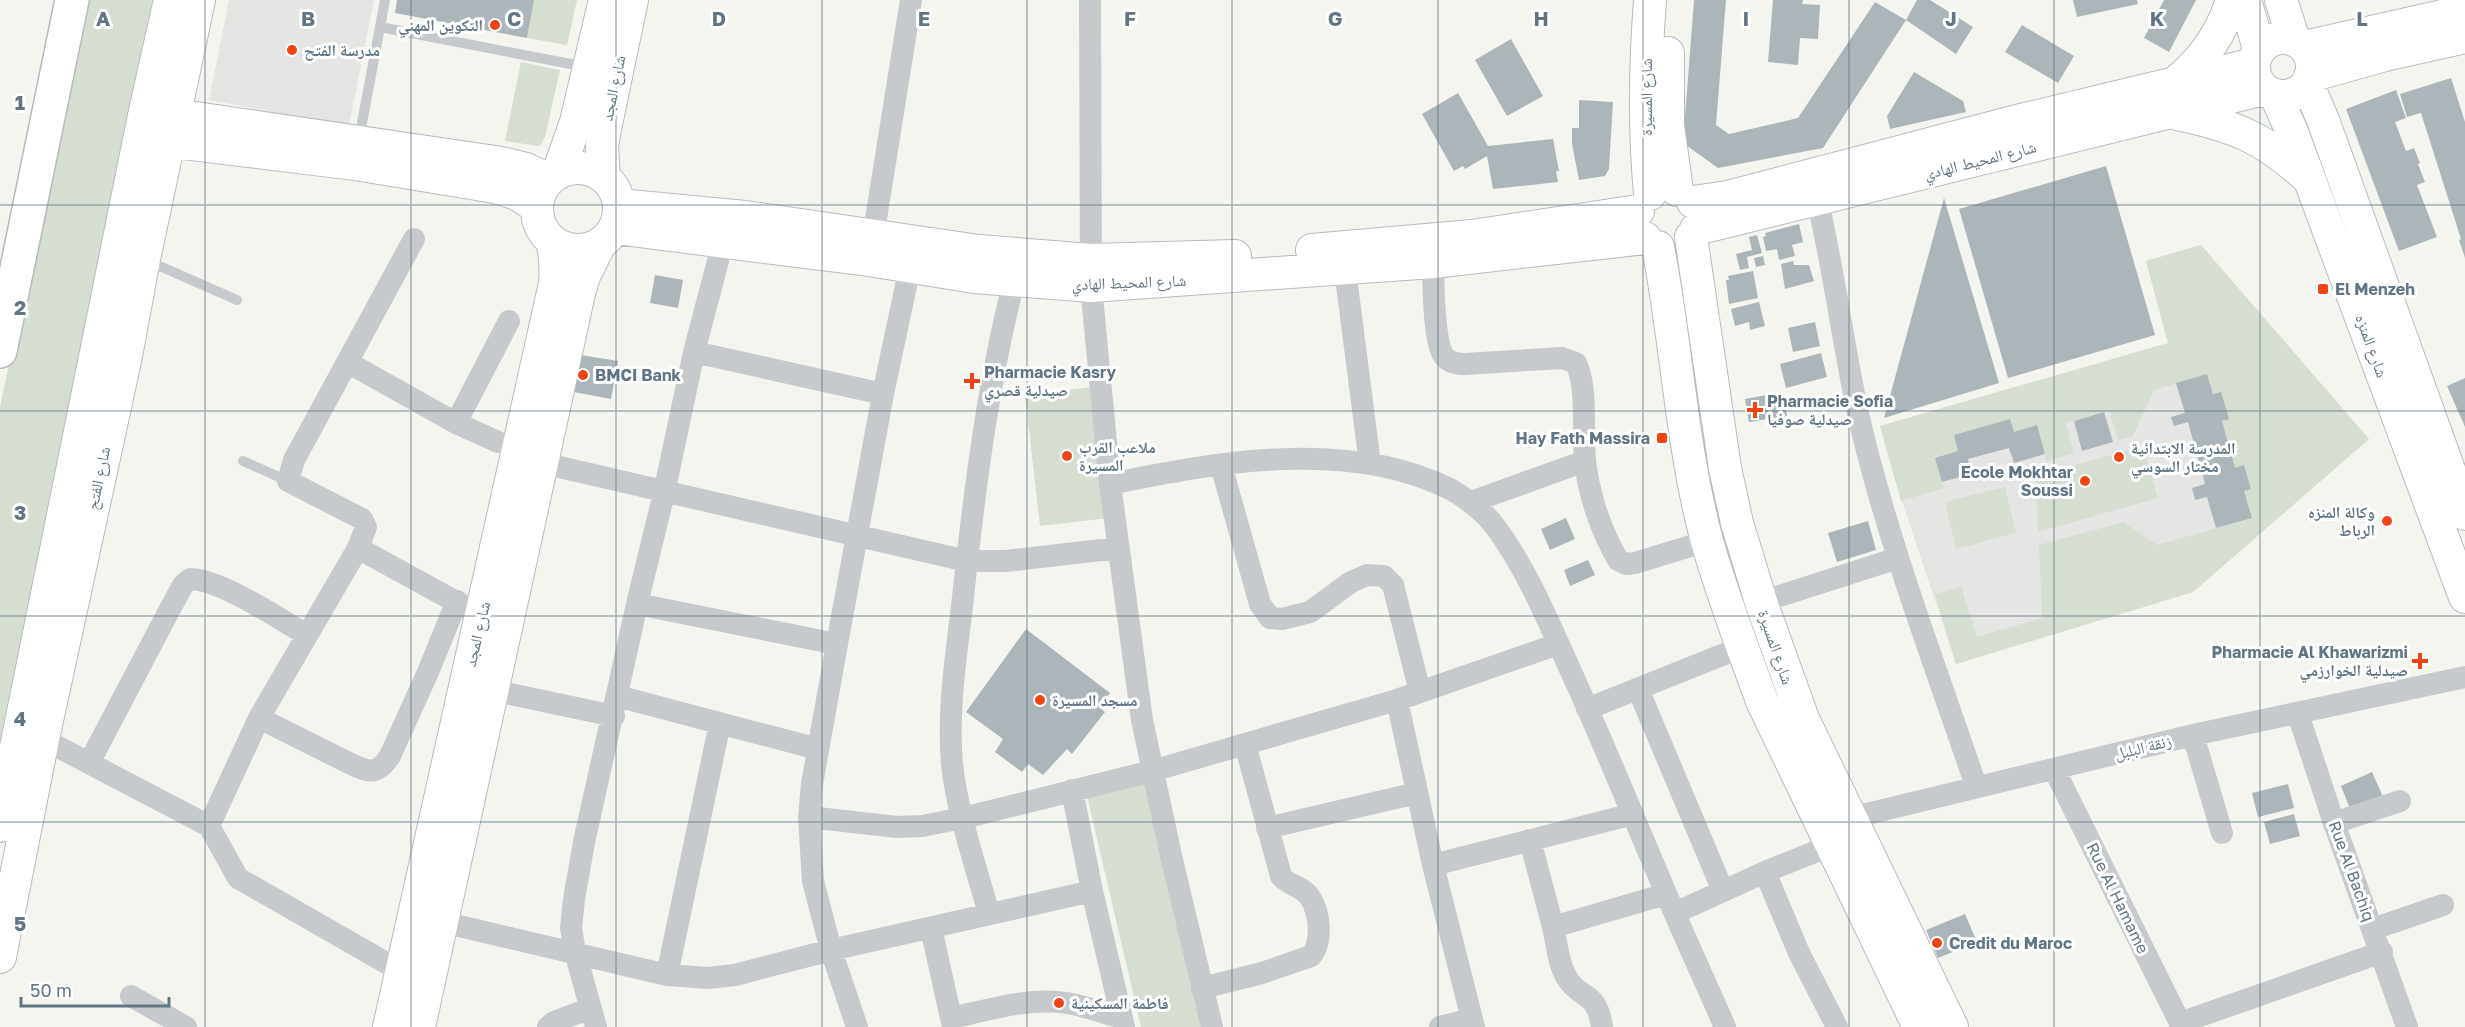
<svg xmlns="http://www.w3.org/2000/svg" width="2465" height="1027" viewBox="0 0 2465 1027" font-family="'Golos Text','Noto Naskh Arabic',sans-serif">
<rect width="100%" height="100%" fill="#f5f5f0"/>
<!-- built -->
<path fill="#e5e6e4" d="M229 0H374L349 126 209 100Z
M2201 245 2369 439 2193 592 1956 664 1893 474 1880 426 2168 343 2146 261Z"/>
<!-- green -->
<path fill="#d6ddd1" d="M86 0H155L0 773V407Z
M534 0H577L567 45 527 38Z
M521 62 560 70 545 137 541 145 538 146 505 141Z
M2201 245 2369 439 2193 592 1956 664 1935 594 1961 586 1977 637 2042 618 2039 545 2123 522 2157 545 2252 518 2244 491 2251 489 2244 465 2235 468 2222 421 2228 419 2221 392 2213 394 2207 374 2154 390 2133 436 2118 440 2109 410 2066 423 2074 453 2047 461 2037 426 2014 432 2010 419 1954 435 1958 451 1935 458 1944 488 1901 501 1880 426 2168 343 2146 261Z
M1094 387 1109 518 1040 526 1025 395Z
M2143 446 2158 498 2038 532 2036 476Z
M2005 487 2016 533 1956 549 1945 502Z
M1148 782 1205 1027H1141L1087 796Z"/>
<!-- building -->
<path fill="#acb5b9" d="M397 0H534L527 38 395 13Z
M1694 0H1726L1716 125 1729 134 1798 118 1875 2 1906 20 1823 148 1718 168 1683 143Z
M1773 0H1803L1802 4 1820 5 1818 39 1800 38 1798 65 1768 62Z
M1917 0H1930L1973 27 1956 54 1906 20Z
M2073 0H2137L2138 4 2077 17Z
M2164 0H2196L2169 52 2144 38Z
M2022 25 2074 56 2058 83 2005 52Z
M1511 39 1543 96 1507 116 1475 60Z
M1914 72 1963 101 1966 112 1890 129 1887 116Z
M2451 78 2465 122V258L2459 240 2461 239 2421 113 2407 117 2400 94Z
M2396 90 2406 118 2395 122 2406 151 2414 148 2420 163 2418 164 2425 182 2417 185 2437 237 2399 251 2346 109Z
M1458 93 1488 146 1553 139 1559 171H1556L1558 182 1493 189 1487 156 1465 169 1463 166 1454 171 1422 114Z
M1579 100 1613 102 1609 169 1605 176 1579 180 1572 144V128H1579Z
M2106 166 2155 335 2008 378 1959 209Z
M1944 198 1999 383 1884 418Z
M1799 224 1803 242 1792 245 1795 256 1779 260 1777 249 1766 251 1763 237 1766 236 1765 233Z
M1757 235 1762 253 1747 257 1749 268 1740 270 1736 254 1752 250 1749 237Z
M1763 256 1765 265 1756 267 1754 258Z
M1793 261 1794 265H1809L1814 281 1785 289 1781 264Z
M1753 271 1758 298 1729 304 1726 280H1729L1728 276Z
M655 275 683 280 678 308 650 303Z
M1759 302 1765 326 1750 330 1749 322 1735 326 1731 309Z
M1815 322 1820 346 1793 352 1788 328Z
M1821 353 1827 377 1786 388 1780 364Z
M581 355 618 361 611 399 574 392Z
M2207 374 2213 394 2221 392 2229 419 2222 421 2235 468 2244 465 2251 489 2244 491 2252 518 2216 528 2207 497 2195 500 2192 488 2205 484 2188 422 2174 426 2171 417 2185 413 2176 383Z
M2465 378V427L2447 386Z
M1783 392 1787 416 1749 422 1745 399Z
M2104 412 2113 442 2082 451 2074 421Z
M2010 419 2014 432 2037 425 2045 454 2014 463 2009 448 1968 459 1971 474 1942 482 1935 458 1958 451 1954 435Z
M1566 518 1575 539 1550 550 1541 529Z
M1868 521 1876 550 1837 562 1828 533Z
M1588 560 1595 575 1570 586 1564 570Z
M1026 629 1110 693 1099 707 1105 712 1072 754 1067 749 1043 775 1028 764 1022 772 995 752 1003 739 966 712Z
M2372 772 2383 797 2351 811 2341 786Z
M2288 784 2294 808 2258 817 2252 793Z
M2294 814 2300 836 2270 844 2264 822Z
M1965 914 1977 942 1938 958 1926 930Z"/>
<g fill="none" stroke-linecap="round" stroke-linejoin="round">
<!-- secondary casing -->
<g stroke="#b6bcc0" stroke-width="34">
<path id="secondary" d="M1650 0C1645 65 1644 129 1650 194
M2245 0 2259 49
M2281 0 2294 40
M2254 67a29 29 0 1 1 58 0a29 29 0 1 1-58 0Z
M2304 47 2465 11
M1668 53V126L1677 190
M2310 76 2385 55 2465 37
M2176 82C2203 60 2222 33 2232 0
M2307 83 2323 120 2465 514
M2276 96 2292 132 2465 597
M155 112 502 163 526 169 549 180
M2178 114C2235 126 2264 138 2308 178
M150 139 355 164 495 187 517 194 537 207
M537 209a41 41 0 1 1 82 0a41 41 0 1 1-82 0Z
M558 173 576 122 605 0
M604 177 602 145 605 129 632 0
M1693 202 1728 197 2021 120 2254 64
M619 205 745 217 979 251 1091 260 1235 256
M615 228 869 260 974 277 1091 286 1433 262 1645 238
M1696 229 2264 89
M1691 237 1725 468 1737 523 1761 602 1803 719 1952 1027
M1658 247C1677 344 1681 445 1707 541 1722 595 1743 648 1762 701L1919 1027
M1312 250 1472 236 1638 211
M0 826 145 111 170 0
M0 957 43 739 126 356 144 259 199 0
M389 1027 554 288C557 271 556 258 552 241
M419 1027 579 293 584 276 600 244"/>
</g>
<!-- highway casing -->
<g stroke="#b6babd" stroke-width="36">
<path id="highway" d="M0 351 72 0"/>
</g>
<!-- lane -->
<path stroke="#c7cacd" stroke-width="10" d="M385 0 380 27 586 67
M359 139 380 27
M146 260 237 300
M243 461 288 481"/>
<!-- street -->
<path stroke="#c7cacd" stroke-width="22" d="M1090 0 1091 286 1110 484 1142 720 1172 860 1212 1027
M1814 186C1837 277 1845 371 1870 462 1899 572 1940 679 1976 786
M1432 247C1434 270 1432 341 1444 356 1449 363 1457 364 1465 364L1562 358 1576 363C1588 389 1582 430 1585 459 1588 493 1601 531 1618 560L1626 564 1635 563 1707 541
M871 250 911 0
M1343 254 1370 464
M694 352 883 394
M347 362 456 423 498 442
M456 423 509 321
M542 463 967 561H1006L1118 548
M1221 465 1260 604 1270 618 1282 619 1310 612 1351 582 1367 575 1384 576 1393 585 1420 692
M1110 484C1216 462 1348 438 1450 489 1466 498 1483 511 1494 525 1530 573 1553 633 1578 687 1608 754 1636 823 1665 891 1684 936 1705 981 1725 1027
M1471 502 1585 461
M358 548 469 609
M1761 602 1898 558
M637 604 837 644
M477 687 614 716
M1638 689 1723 891
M617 696 818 749
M1397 700 1433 865 1474 1027
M1587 709 1742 647
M2298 714 2334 823 2407 1027
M259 718 351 764C371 773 377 775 390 756L428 672 457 601
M2193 735 2222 833
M43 739 209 826 238 878 402 972
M89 763 171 607 183 585 190 579C220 579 279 619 307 635
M2054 769 2182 1027
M1072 790 1092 891 1124 1027
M809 817 897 827 922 826 963 818 1152 771 1397 700 1558 644
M1838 821 2193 735 2465 677
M2334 823 2400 801
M209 826 259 718 358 548 366 527 362 519 288 481 294 460 414 239
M1267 828 1417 793
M1530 840 1553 927 1666 894
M1433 865 1633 814
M1765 872 1799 953 1837 1027
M1675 913 1765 872 1832 845
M989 914C976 867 957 812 952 764 947 708 957 652 963 597 975 486 989 373 1018 266
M442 922 667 975 708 978 735 975 831 950 1092 891
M1553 927C1557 943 1558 964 1567 978 1580 1000 1597 990 1602 1027
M931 928 953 1027
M2373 929 2443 905
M667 975 720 723
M1202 988 1262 973 1311 956C1324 942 1320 903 1304 891 1296 885 1287 884 1281 876L1245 744
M131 996 186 1027
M951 1018C988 1010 1029 997 1067 1003 1085 1006 1104 1013 1122 1018
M2180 1023 2382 952
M548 1027 554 1022 591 1008
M596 1027 575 952 571 928 574 899 584 842 637 604 664 493 694 352 723 242
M857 1027 831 950 813 881 809 817 812 784 837 644 883 394 913 253
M1440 1027 1472 1019"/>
<!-- secondary -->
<use href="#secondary" stroke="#fff" stroke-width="32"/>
<!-- highway -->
<use href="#highway" stroke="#fff" stroke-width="33"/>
</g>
<!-- grid -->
<path fill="none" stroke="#617584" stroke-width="1.5" stroke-opacity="0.55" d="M205 0V1027M411 0V1027M616 0V1027M822 0V1027M1027 0V1027M1232 0V1027M1438 0V1027M1643 0V1027M1849 0V1027M2054 0V1027M2260 0V1027M0 205H2465M0 411H2465M0 616H2465M0 822H2465"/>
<!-- markers -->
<g fill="#f24413" stroke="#fff" stroke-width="2">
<circle cx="495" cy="25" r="6"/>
<circle cx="292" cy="50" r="6"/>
<rect x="2317" y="283" width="12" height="12" rx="3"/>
<circle cx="583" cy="375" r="6"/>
<path d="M969 372h6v6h6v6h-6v6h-6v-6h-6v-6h6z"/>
<path d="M1752 401h6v6h6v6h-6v6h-6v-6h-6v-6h6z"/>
<rect x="1656" y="432" width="12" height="12" rx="3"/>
<circle cx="1067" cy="456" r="6"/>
<circle cx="2119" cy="457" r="6"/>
<circle cx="2085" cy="481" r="6"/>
<circle cx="2387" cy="521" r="6"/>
<path d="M2417 652h6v6h6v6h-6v6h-6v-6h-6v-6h6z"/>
<circle cx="1040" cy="700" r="6"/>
<circle cx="1937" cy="943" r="6"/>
<circle cx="1059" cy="1003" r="6"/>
</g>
<g text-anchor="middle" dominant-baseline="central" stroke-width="6" stroke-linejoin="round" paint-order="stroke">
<!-- poi labels -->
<g font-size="16" font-weight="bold" fill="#617584" stroke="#fff" text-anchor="start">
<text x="483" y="25" text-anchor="end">التكوين المهني</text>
<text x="304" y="50">مدرسة الفتح</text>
<text x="2335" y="289">El Menzeh</text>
<text x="984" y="372">Pharmacie Kasry<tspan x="984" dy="18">صيدلية قصري</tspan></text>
<text x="595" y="375">BMCI Bank</text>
<text x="1767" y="401">Pharmacie Sofia<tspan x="1767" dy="18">صيدلية صوفيا</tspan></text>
<text x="1650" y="438" text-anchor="end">Hay Fath Massira</text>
<text x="1079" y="447">ملاعب القرب<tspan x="1079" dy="18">المسيرة</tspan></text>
<text x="2131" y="448">المدرسة الابتدائية<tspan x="2131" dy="18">مختار السوسي</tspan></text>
<text x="2073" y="472" text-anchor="end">Ecole Mokhtar<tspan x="2073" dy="18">Soussi</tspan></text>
<text x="2375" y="512" text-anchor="end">وكالة المنزه<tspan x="2375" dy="18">الرباط</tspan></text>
<text x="2408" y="652" text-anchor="end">Pharmacie Al Khawarizmi<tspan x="2408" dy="18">صيدلية الخوارزمي</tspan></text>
<text x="1052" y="700">مسجد المسيرة</text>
<text x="1949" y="943">Credit du Maroc</text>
<text x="1071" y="1003">فاطمة المسكينية</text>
</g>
<!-- street labels -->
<g font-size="16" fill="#617584" stroke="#fff">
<text transform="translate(613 88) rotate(-78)">شارع المجد</text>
<text transform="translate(1646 97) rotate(-90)">شارع المسيرة</text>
<text transform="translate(1980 160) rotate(-14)">شارع المحيط الهادي</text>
<text transform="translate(1129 282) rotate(-2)">شارع المحيط الهادي</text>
<text transform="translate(2372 346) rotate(70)">شارع المنزه</text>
<text transform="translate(98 478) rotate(-78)">شارع الفتح</text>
<text transform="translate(477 634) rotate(-77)">شارع المجد</text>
<text transform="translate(1776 647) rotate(71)">شارع المسيرة</text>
<text transform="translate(2143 747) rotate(-14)">زنقة البلبل</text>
<text transform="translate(2352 871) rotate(70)">Rue Al Bachiq</text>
<text transform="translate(2118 898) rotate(64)">Rue Al Hamame</text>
</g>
</g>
<g font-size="20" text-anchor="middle" font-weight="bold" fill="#617584" stroke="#fff" stroke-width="6" stroke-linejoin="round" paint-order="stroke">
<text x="103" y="26">A</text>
<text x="308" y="26">B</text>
<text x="514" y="26">C</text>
<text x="719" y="26">D</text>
<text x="924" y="26">E</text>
<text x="1130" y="26">F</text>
<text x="1335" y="26">G</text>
<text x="1541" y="26">H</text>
<text x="1746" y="26">I</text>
<text x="1951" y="26">J</text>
<text x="2157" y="26">K</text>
<text x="2362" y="26">L</text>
<text x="20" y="110">1</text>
<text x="20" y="315">2</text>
<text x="20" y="520">3</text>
<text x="20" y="726">4</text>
<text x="20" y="931">5</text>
</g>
<!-- scale -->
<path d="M21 997v9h148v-9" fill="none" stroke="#617584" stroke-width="3"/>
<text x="30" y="997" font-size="18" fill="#617584" stroke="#ffffff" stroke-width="4.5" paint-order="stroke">50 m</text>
</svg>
